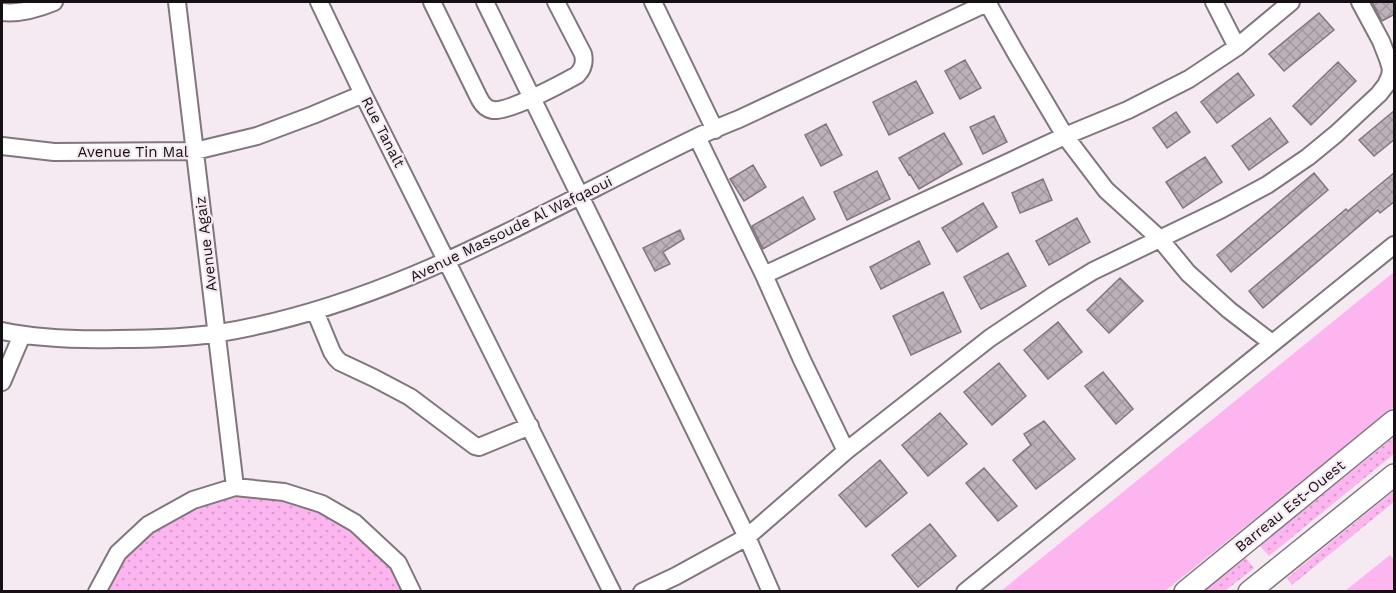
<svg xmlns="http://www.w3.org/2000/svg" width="1396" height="593" viewBox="0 0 1396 593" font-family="'Work Sans',sans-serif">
<defs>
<pattern id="grass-dots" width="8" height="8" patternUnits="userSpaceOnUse" patternTransform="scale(1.5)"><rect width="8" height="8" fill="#fcb5ee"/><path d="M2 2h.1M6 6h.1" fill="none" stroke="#d79bcb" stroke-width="1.8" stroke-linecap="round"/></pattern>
<pattern id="building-cross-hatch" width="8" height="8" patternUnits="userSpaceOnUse" patternTransform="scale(1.5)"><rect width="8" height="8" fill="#bcb1ba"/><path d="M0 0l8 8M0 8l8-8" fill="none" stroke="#a1979f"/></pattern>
</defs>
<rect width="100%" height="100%" fill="#f5e9f2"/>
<!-- grass -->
<path fill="url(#grass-dots)" d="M1394 437V454L1269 556 1260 546Z
M1394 491V502L1292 585 1287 578Z
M234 496 282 499 316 511 355 534 389 567 404 591 105 592 110 577 136 544 183 514Z
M1246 558 1254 568 1225 591H1204Z"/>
<!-- park -->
<path fill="#fcb5ee" d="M1394 272V407L1165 591H1001Z
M1390 555 1394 560V591H1345Z"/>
<!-- building -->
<path fill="url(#building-cross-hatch)" stroke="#81777e" stroke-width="1.5" d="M1372 2H1395V14L1382 21Z
M1319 13 1334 30 1284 71 1269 54Z
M965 60 981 88 960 99 945 71Z
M1338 62 1356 81 1311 125 1293 106Z
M1238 73 1254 95 1217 123 1201 102Z
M916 81 933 113 889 135 873 102Z
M1395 110V139L1374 156 1359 140Z
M1176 112 1190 132 1167 148 1153 128Z
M994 116 1007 142 983 154 970 127Z
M1270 118 1288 142 1249 170 1232 146Z
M826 124 842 155 821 166 805 135Z
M944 133 962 164 919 189 910 174 909 175 899 158Z
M1205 157 1222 182 1183 208 1166 182Z
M753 165 766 187 744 201 730 179Z
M877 171 890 199 847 220 834 192Z
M1395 172V201L1380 213 1378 210 1263 308 1249 291 1346 209 1348 211Z
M1314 173 1328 190 1231 272 1217 255Z
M1043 179 1052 200 1020 213 1012 193Z
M803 197 815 219 763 249 752 226Z
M983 203 997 227 957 252 942 228Z
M1077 218 1090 242 1049 265 1036 241Z
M680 230 684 239 663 252 670 264 655 271 643 248Z
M919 241 930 264 881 289 870 267Z
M1008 253 1026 286 981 309 964 277Z
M1120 278 1143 301 1109 333 1087 310Z
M943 292 961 332 911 355 893 316Z
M1058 322 1082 352 1048 379 1024 350Z
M999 363 1026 396 992 425 964 392Z
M1103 372 1133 409 1116 424 1085 386Z
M940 413 967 444 928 476 902 445Z
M1044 421 1075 459 1036 489 1013 460 1031 445 1024 434Z
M880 460 907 493 866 527 839 495Z
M984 468 1017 506 998 521 966 483Z
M930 524 956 556 918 587 892 555Z"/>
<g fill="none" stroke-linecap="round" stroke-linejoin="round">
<!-- minor casing -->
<g stroke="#80767e" stroke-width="20">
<path id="minor" d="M177 2 235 487
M319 2 363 94 612 592
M432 2 479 98C482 104 486 109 493 110 509 112 561 84 577 75 583 69 585 63 583 54L556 2
M485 2 747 537 771 592
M653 2 715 130
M987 2 1017 55 1065 136 1106 190 1160 239 1188 273 1229 310 1272 343
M1214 2 1237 47
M2 12C20 14 37 9 54 2
M697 137 764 275 802 360 846 451
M2 146 54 152 195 151 257 136 313 115 363 94
M764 275 1065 136 1128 110 1189 79 1237 47 1291 2
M315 311 332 352 336 358 340 362 374 378 410 397 475 446 479 447 530 426
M2 331C40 339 79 340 118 339 151 339 186 338 219 333 392 305 539 213 695 138 709 131 724 125 739 119 822 80 906 41 989 2
M2 382 22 335
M97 592 118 553 148 525 193 500 235 487 284 492 322 504 355 523 398 563 412 592
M642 592 676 576 747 537 846 451 990 338 1054 295 1093 271 1222 209 1267 185 1308 157 1336 134 1379 94 1386 85 1390 76 1391 69 1388 59 1381 41 1360 2
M965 592 1394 245"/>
</g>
<!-- major casing -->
<g stroke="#80767e" stroke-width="24">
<path id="major" d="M1185 592 1394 421
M1249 592 1394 475"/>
</g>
<!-- minor -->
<use href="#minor" stroke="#fff" stroke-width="16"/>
<!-- major -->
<use href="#major" stroke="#fff" stroke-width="21"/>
</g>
<g text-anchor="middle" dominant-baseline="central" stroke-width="4.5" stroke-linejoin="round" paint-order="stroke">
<!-- street labels -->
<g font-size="15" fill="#141013" stroke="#f5e9f2">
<text transform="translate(383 132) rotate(63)">Rue Tanalt</text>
<text x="133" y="152">Avenue Tin Mal</text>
<text transform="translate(511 229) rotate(-26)">Avenue Massoude Al Wafqaoui</text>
<text transform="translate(206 244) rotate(-97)">Avenue Agaiz</text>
<text transform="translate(1290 506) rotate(-39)">Barreau Est-Ouest</text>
</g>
</g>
<!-- border -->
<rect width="1396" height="593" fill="none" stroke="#141013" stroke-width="6"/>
</svg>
